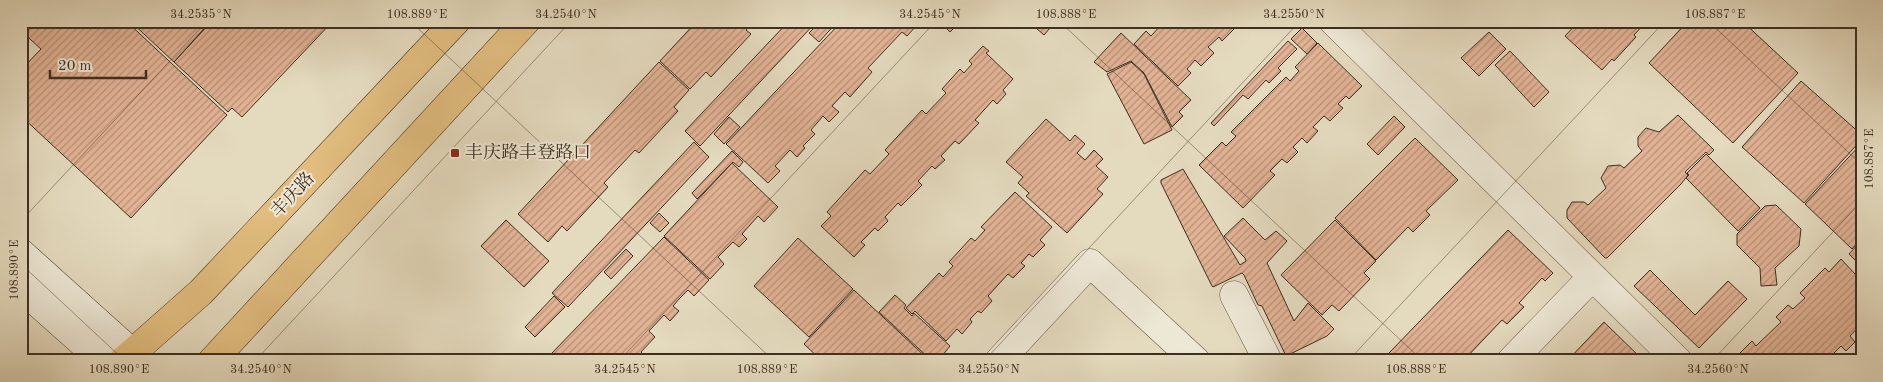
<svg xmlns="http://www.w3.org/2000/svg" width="1883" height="382" viewBox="0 0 1883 382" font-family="'Old Standard TT','Noto Serif SC',serif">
<defs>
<pattern id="building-hatch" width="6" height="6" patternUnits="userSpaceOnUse" patternTransform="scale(1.25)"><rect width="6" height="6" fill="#e1b294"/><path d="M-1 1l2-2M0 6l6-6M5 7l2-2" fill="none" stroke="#b89178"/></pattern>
</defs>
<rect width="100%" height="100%" fill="#e4dabe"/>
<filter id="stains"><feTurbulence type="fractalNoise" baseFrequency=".004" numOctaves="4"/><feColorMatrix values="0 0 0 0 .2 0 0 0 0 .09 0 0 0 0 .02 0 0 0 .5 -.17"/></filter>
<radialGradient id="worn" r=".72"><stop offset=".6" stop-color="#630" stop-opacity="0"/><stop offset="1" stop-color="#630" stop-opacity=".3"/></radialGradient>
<!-- building -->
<path fill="url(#building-hatch)" stroke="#3f2f20" d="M21 21H126L227 115 131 218 21 116V70L41 49 21 31Z
M130 21H211L174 62Z
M212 21H333L242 117 232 108 228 112 174 62Z
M697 21H754L746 30 751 34 711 77 706 72 690 89 660 61Z
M789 21H817L700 146 685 131Z
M821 21H838L819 42 809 33Z
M842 21H915L918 24 907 36 902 32 868 68 872 72 850 97 845 92 832 106 839 112 829 122 823 116 811 130 815 134 803 146 805 148 797 157 790 150 775 166 780 171 768 183 726 144Z
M939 21H961L950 32Z
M1028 21H1056L1044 35Z
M1159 21H1233L1230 23 1235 28 1222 41 1219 37 1208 47 1214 53 1201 66 1195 60 1187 69 1191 73 1178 86 1134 44 1146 31 1151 36 1162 24Z
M1579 21H1647L1634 35 1636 37 1614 61 1612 59 1602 70 1565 36Z
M1688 21H1742L1798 73 1733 143 1649 63Z
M1302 28 1317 43 1307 54 1291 39Z
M1489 32 1506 49 1479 76 1461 58Z
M1121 33 1191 100 1179 112 1183 116 1172 127 1144 73 1131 61 1107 72 1094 62Z
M1288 41 1297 49 1278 68 1281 71 1269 83 1266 80 1248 99 1243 95 1214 126 1211 123Z
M1318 43 1362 86 1349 99 1346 96 1338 104 1343 108 1330 121 1324 116 1313 127 1318 131 1307 143 1302 138 1293 147 1298 152 1287 163 1282 159 1270 171 1275 175 1243 208 1199 165 1222 142 1226 146 1236 136 1231 132 1286 77 1290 81 1299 71 1295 67Z
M983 46 989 51 986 53 1013 79 1003 90 1006 94 997 104 993 100 975 120 979 123 959 144 955 141 941 156 945 160 935 169 932 166 918 181 922 185 901 206 898 203 885 217 888 221 878 231 875 228 861 242 865 245 854 257 821 226 831 216 827 212 865 170 870 174 889 154 885 150 922 110 926 114 946 93 942 89 960 69 964 73 972 64 969 61Z
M1510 51 1549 92 1534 107 1495 65Z
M659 62 689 90 674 107 678 111 639 153 635 150 604 183 608 187 567 231 562 226 548 242 518 214Z
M1131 62 1144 74 1172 130 1144 144 1107 74Z
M1801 81 1862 135V139L1804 203 1742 147Z
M1678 115 1714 150 1709 155 1706 152 1685 172 1688 175 1681 184 1607 258H1605L1567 218V210L1572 202H1584L1588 205 1606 188 1601 178 1608 166 1620 165 1624 168 1642 151 1638 146V137L1646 128 1659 132Z
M1394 116 1405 127 1378 155 1367 144Z
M729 117 740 127 724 144 714 134Z
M1046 119 1070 141 1075 135 1085 144 1077 153 1085 160 1094 150 1103 159 1096 166 1108 177 1097 189 1103 194 1067 233 1026 196 1029 193 1018 183 1023 177 1006 162Z
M1415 138 1458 180 1426 211 1430 215 1413 232 1408 227 1376 260 1335 218Z
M694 142 709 157 568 307 552 293Z
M1862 143V238L1852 249 1805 204Z
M732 151 743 162 739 167 733 162 697 199 692 193Z
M1706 154 1760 208 1738 231 1686 178 1689 175 1687 173Z
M732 163 778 207 764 222 758 216 742 234 747 239 739 247 733 242 718 257 724 264 710 279 664 236Z
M1183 169 1240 265 1246 261 1245 258 1224 236 1243 218 1265 240 1276 231 1287 241 1267 263 1294 321 1308 303 1334 329 1327 336 1286 356 1262 306 1258 305 1244 275 1242 273 1213 287 1212 286 1161 183V180Z
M1015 192 1052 227 1040 240 1045 245 1033 257 1029 254 1021 263 1025 266 1013 278 1008 274 988 296 992 301 981 313 978 311 970 319 972 322 962 334 957 329 946 341 915 311 912 314 906 308 939 273 943 277 953 266 949 262 971 238 975 241 985 230 981 227Z
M1776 205 1801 229 1799 246 1775 268 1777 285 1761 286 1760 268 1737 245V234L1765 206Z
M659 213 669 223 660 232 650 223Z
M506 220 549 261 524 287 481 246Z
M1335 220 1376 261 1364 273 1370 279 1339 311 1332 305 1322 315 1281 275Z
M1508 230 1553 273 1545 281 1542 278 1519 303 1524 307 1507 324 1502 320 1463 361H1397L1389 353Z
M664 237 709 280 694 296 688 290 680 298 673 306 679 311 670 321 664 315 649 331 655 337 641 352 645 356 641 361H560L552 353Z
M798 238 853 289 809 337 754 286Z
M1862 240V257L1857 262 1849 254Z
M626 249 633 256 611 279 604 272Z
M1841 259 1856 275 1862 268V323L1850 336 1855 342 1846 351 1841 346 1831 356 1835 361H1732L1752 341 1756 346 1781 322 1776 317 1788 305 1793 309 1805 298 1800 293 1825 268 1829 272Z
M1650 270 1695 315 1728 281 1747 299 1699 348 1634 286Z
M854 290 930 361H843L842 359 840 361H822L804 344Z
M895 295 906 305 904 308 912 316 914 313 950 346 938 361H932L879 312Z
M554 296 565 307 535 337 525 327Z
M1604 322 1644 361H1567Z"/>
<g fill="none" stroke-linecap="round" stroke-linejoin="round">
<!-- street casing -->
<g stroke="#685a48" stroke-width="29">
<path id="street" d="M1333 21 1678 361
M1234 295 1268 361
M999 361 1090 263 1196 361
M1511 361 1592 277"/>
</g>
<!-- secondary casing -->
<g stroke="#3f2f20" stroke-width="29">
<path id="secondary" d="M21 253 141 361
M21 288 103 361"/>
</g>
<!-- primary casing -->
<g stroke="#3f2f20" stroke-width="29">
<path id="primary" d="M123 361 201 292 456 21
M212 361 526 21"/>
</g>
<!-- street -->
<use href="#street" stroke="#ede7d5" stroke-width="28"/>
<!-- secondary -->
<use href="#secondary" stroke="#ede7d5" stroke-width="28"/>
<!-- primary -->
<use href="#primary" stroke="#e2bd7f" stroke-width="28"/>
</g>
<!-- ticks -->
<path fill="none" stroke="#3f2f20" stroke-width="1" stroke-opacity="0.45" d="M410 21 774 361M1059 21 1423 361M1708 21 1862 165M21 221 207 21M21 264 125 361M255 361 571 21M619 361 936 21M984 361 1300 21M1348 361 1665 21M1712 361 1862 201"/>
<!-- markers -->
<rect fill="#8f2418" stroke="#ede7d5" stroke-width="2" x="450" y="148" width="10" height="10" rx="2.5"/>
<g text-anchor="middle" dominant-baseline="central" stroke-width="4" stroke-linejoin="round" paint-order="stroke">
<!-- poi labels -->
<g font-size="18" fill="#3f2f20" stroke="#ede7d5" text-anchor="start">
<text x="465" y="153">丰庆路丰登路口</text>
</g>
<!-- street labels -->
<g font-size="18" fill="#3f2f20" stroke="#ede7d5">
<text transform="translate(293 195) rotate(-47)">丰庆路</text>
</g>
</g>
<!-- margin -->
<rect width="1883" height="382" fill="none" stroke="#e4dabe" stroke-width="55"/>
<!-- scale -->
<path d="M50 70v8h96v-8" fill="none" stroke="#3f2f20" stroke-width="2.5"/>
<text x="58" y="70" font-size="15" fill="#3f2f20" stroke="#ede7d5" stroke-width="4" paint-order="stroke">20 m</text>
<rect x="28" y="28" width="1828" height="326" fill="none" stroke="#3f2f20" stroke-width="2"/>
<g font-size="12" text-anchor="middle" fill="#3f2f20">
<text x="201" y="18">34.2535°N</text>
<text x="417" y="18">108.889°E</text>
<text x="566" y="18">34.2540°N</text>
<text x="930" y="18">34.2545°N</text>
<text x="1066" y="18">108.888°E</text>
<text x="1294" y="18">34.2550°N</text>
<text x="1715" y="18">108.887°E</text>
<text transform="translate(1869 159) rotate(-90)" y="4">108.887°E</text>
<text transform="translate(14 270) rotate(-90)" y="4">108.890°E</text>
<text x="119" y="373">108.890°E</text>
<text x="261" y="373">34.2540°N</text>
<text x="625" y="373">34.2545°N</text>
<text x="767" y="373">108.889°E</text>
<text x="989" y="373">34.2550°N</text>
<text x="1416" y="373">108.888°E</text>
<text x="1718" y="373">34.2560°N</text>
</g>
<rect width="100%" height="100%" filter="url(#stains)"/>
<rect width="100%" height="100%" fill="url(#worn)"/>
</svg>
